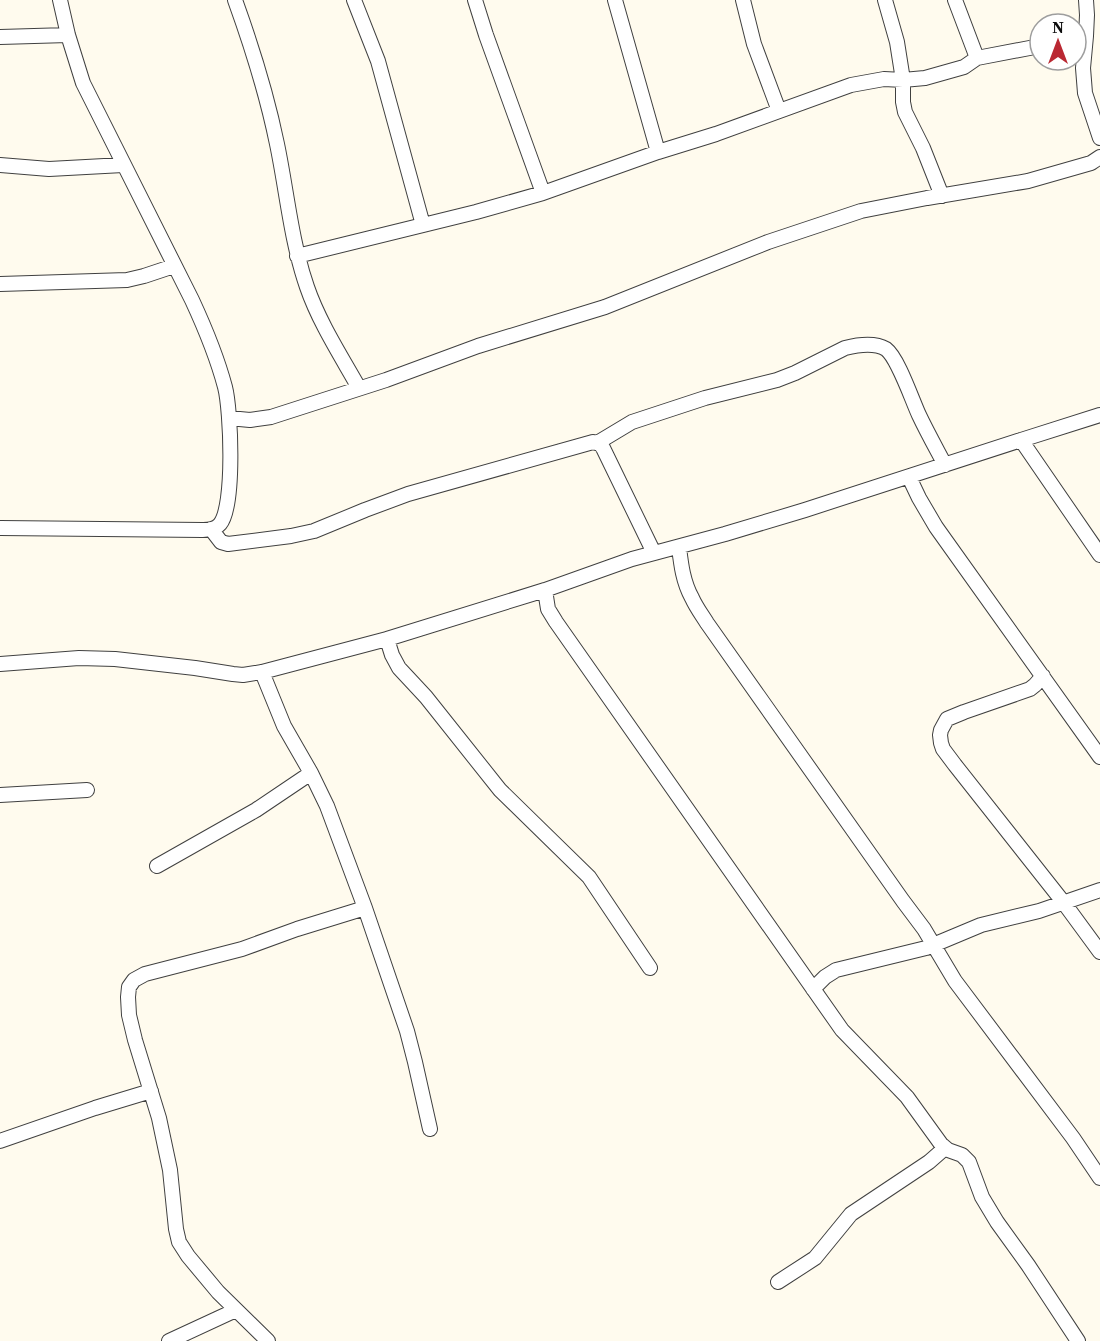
<svg xmlns="http://www.w3.org/2000/svg" width="1100" height="1341" viewBox="0 0 1100 1341" font-family="'Source Serif 4',serif">
<rect width="100%" height="100%" fill="#fffbee"/>
<g fill="none" stroke-linecap="round" stroke-linejoin="round">
<!-- minor casing -->
<g stroke="#404040" stroke-width="16">
<path id="minor" d="M235 0C252 47 267 95 277 144 287 192 291 241 307 287 319 322 341 356 359 388
M354 0 378 61 423 225
M475 0 486 35 543 193
M615 0 658 152
M743 0 754 44 779 111
M885 0 897 42 903 80V102L905 112 923 148 942 196
M955 0 977 58
M1086 36 1083 68 1085 93 1100 138
M0 37 68 35
M1076 38 1086 36 1087 15 1086 0
M0 165 49 169 123 165
M297 256 476 212 543 193 658 152 716 134 851 85 884 79 903 80 925 78 964 67 977 58 1040 46
M0 284 127 280 144 276 174 266
M229 418 250 420 271 417 386 380 478 346 605 307 768 242 861 211 927 198 1028 181 1091 163 1100 157
M1021 440 1100 555
M597 443 632 422 705 398 777 380 795 373 845 348C857 345 874 342 886 349 898 358 912 400 919 415 927 432 936 448 945 465
M909 477 919 498 936 527 1100 757
M0 528 203 530C209 530 216 529 220 524 235 506 231 410 225 387 217 357 205 328 192 300L83 83 68 35 60 0
M211 529 221 542 228 544 291 536 314 531 365 510 408 494 593 442 600 444 603 448 654 553
M679 547C681 564 683 582 692 598 696 607 702 615 707 623L903 901 924 929 955 981 1073 1138 1100 1178
M545 590 548 609 556 622 842 1030 907 1097 941 1144 948 1150 962 1155 969 1162 982 1197 997 1222 1028 1265 1078 1341
M387 639 392 655 399 668 426 697 500 790 589 877 650 968
M0 664 79 658 115 659 195 668 233 674 243 675 262 672 387 639 545 590 632 559 725 534 805 510 1021 440 1100 415
M262 672 284 726 311 773 327 806 365 908 407 1031 415 1062 430 1129
M1043 676 1035 685 1030 689 964 712 947 719 941 730 940 735 941 743 943 749 955 765 1064 903 1100 952
M0 795 87 790
M157 866 256 810 311 773
M813 989 825 977 836 970 926 948 981 925 1039 911 1100 890
M0 1141 95 1108 151 1091
M778 1282 815 1258 851 1214 929 1162 945 1148
M169 1341 236 1310
M268 1341 218 1292 188 1256 179 1242 176 1229 170 1170 159 1118 135 1040 129 1015 128 997 129 987 134 980 145 974 242 949 297 929 365 908"/>
</g>
<!-- minor -->
<use href="#minor" stroke="#fff" stroke-width="14"/>
</g>
<!-- north arrow -->
<g transform="translate(1058 42)"><circle r="28" fill="#ffffff" stroke="#9e9e9e" stroke-width="1.5"/>
<path d="M0-4.5L10 22L0 15L-10 22Z" fill="#ba2832"/>
<text y="-9" font-size="16" font-weight="bold" text-anchor="middle" fill="#0d0d0d">N</text>
</g>
</svg>
